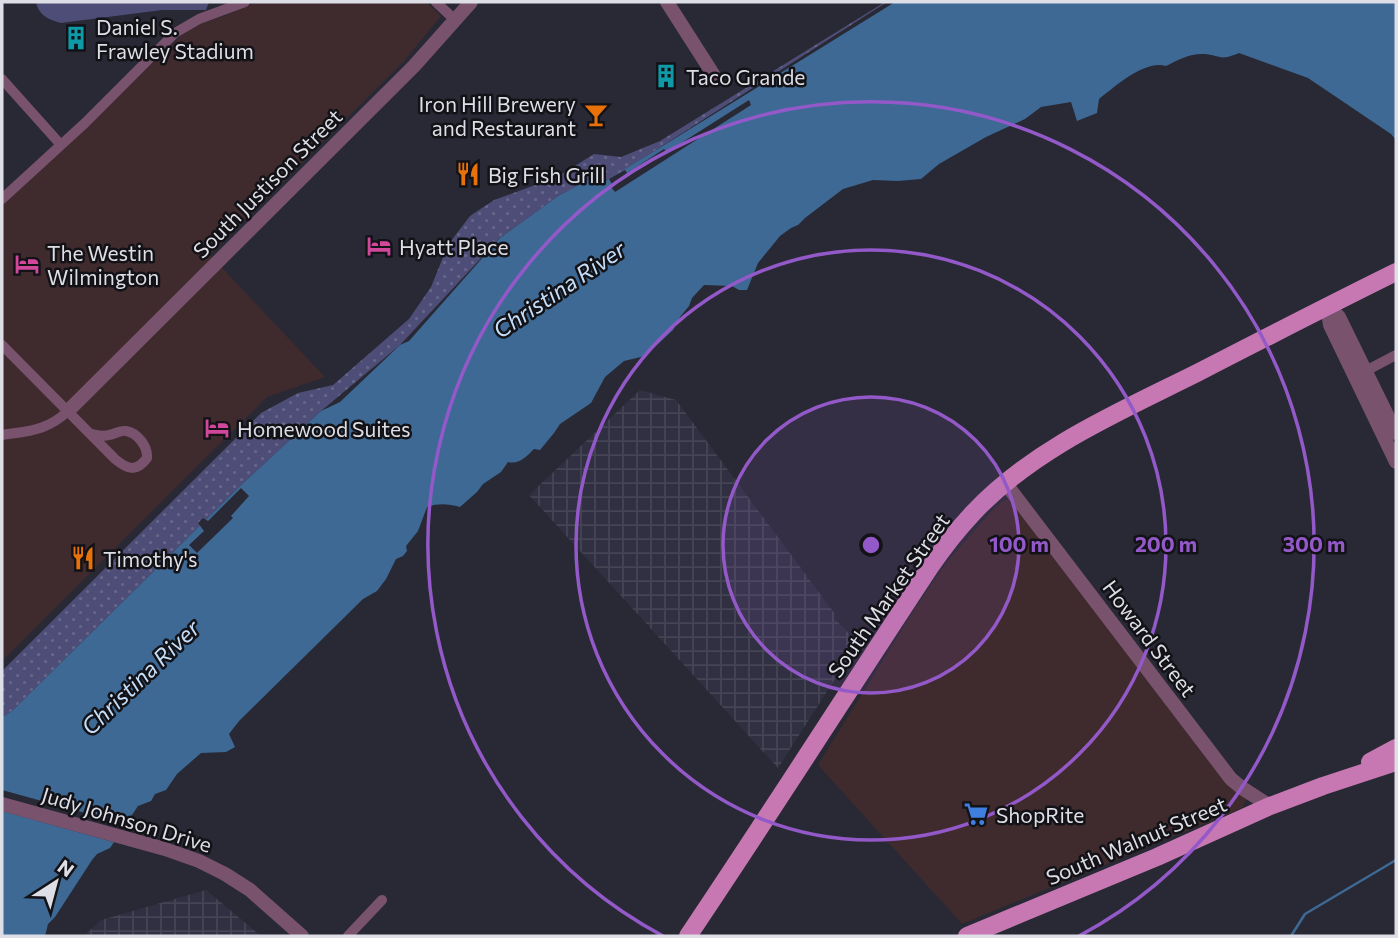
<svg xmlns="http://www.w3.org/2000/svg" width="1398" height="938" viewBox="0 0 1398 938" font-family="Commissioner,sans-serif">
<defs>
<pattern id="industrial-grid" width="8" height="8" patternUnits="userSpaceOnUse" patternTransform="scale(1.75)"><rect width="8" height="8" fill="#303042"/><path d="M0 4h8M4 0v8" fill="none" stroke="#444454"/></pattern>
<pattern id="grass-dots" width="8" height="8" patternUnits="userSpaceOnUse" patternTransform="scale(1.75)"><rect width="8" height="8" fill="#4e4d77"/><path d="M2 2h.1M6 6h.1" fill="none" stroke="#67668a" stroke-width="1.8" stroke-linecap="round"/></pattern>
</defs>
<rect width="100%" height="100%" fill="#282934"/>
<!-- commercial -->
<path fill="#3f2b2e" d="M257 2H426L441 16 404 61 210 255 325 377 267 397 2 661V204L56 156 182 35 200 24 227 15Z
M1021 493 1231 771 1252 787 1242 808 962 924 818 765 916 607 946 563 988 515 1001 502Z"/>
<!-- industrial -->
<path fill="url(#industrial-grid)" d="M640 390 676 400 835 614 834 618 858 643 778 768 529 495Z
M206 890 261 936H84L101 920Z"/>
<!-- grass -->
<path fill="url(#grass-dots)" d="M885 2H887L606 182 602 174 558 196 500 238 400 345 321 411 240 486 13 710 2 718V671L261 413 298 393 333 385 409 319 431 287 448 245 470 216 494 200 557 177 594 154 621 157 660 141Z"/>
<!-- pitch -->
<path fill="#4e4d77" d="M36 2H209L206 10H162L61 23C49 20 38 15 36 2Z"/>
<!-- water -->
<path fill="#3e6995" d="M895 2H1396V140L1391 134 1308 78 1239 53C1220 61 1222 56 1205 54 1190 53 1178 60 1166 66 1144 60 1116 86 1099 99L1097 113 1077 121 1071 102 1041 107 1025 119 986 137 939 164 921 179 898 181 873 180 843 189 805 218 798 225 791 228 780 236 758 263 747 290H739L732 286 704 285 692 298 689 306 680 317 673 330 645 356 624 361 605 377 591 403 560 424 554 433 540 450 534 449C527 456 519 465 508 462L501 472 483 484 477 492 460 507C448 504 439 503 427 507L418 531 406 546 407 551 403 556 396 559 386 579 377 591 363 599 239 721 229 734 235 747 226 752 201 753 177 774 166 790 155 794 151 801 138 806 110 848 97 854 92 860 55 917 48 924 45 936H2V718L13 710 240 486 321 411 340 402 400 345 409 341 500 238 558 196 602 173 606 181Z"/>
<!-- pier -->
<path fill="#282934" d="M749 100 751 105 615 192 611 187 613 186 609 179 625 170 627 173 664 149 667 152Z
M241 488 249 496 231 516 233 518 197 553 189 545 204 531 198 523 203 518 208 521Z
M2 790 129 825 117 843 2 811Z"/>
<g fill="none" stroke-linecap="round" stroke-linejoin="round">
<!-- stream -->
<path stroke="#3e6995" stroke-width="2.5" d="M1291 936 1305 914 1396 860"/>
<!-- minor -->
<path stroke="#79526e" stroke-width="10" d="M436 2 455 20
M2 79 61 145
M2 199 85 123 175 33 199 19 245 2
M2 345 115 459C127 469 136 473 147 458 148 447 138 433 126 431 120 430 115 434 109 435 103 437 97 435 91 434
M1360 374 1396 355
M2 435C28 431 47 431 68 411
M348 936 382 900"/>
<!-- tertiary -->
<path stroke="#79526e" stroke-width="14" d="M667 2 713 74
M1327 306 1330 325 1396 462
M1327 306 1339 317 1396 433
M68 411 414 66 471 2
M1006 484 1231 779 1242 788 1270 806
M2 804 165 849 199 861 225 874 250 890 302 936"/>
<!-- primary -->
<path stroke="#c778b2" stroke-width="18" d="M1370 762 1396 748
M688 936C770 814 849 690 930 567 943 548 957 530 973 513 1034 448 1119 412 1197 373 1263 339 1329 305 1396 272
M967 936 1157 857 1270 806 1323 786 1396 762"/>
</g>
<!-- distance rings -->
<circle cx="871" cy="545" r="148" fill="#9459c9" fill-opacity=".12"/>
<g fill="none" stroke="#9459c9" stroke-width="3.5">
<circle cx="871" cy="545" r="148"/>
<circle cx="871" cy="545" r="295"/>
<path d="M663 936A443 443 0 1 1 1079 936"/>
</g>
<!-- icons -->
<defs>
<g id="building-bare" transform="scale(1.89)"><path d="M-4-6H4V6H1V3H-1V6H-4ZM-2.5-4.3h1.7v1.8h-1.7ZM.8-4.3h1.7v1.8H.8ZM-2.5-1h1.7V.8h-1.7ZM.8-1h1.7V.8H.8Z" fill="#0f9aa8" stroke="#121217" stroke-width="2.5" paint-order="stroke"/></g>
<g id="bar-bare" transform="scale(1.89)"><path d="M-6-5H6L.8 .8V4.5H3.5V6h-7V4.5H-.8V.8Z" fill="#e8710a" stroke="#121217" stroke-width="2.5" paint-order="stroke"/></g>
<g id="restaurant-bare" transform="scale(1.89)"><path d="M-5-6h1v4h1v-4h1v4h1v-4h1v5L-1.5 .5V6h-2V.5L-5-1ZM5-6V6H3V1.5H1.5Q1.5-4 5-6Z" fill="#e8710a" stroke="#121217" stroke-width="2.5" paint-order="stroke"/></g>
<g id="hotel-bare" transform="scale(1.89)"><path d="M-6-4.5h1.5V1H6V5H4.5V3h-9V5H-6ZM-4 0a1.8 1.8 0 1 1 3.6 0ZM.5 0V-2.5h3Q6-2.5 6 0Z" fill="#d1479c" stroke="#121217" stroke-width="2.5" paint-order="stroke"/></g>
<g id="supermarket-bare" transform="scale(1.89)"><path d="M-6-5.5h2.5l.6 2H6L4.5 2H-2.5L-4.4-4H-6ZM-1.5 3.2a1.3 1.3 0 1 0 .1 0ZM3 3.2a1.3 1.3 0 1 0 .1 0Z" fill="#3f7fe0" stroke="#121217" stroke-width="2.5" paint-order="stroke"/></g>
</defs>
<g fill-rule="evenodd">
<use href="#building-bare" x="76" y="38"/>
<use href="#building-bare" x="666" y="76"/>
<use href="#bar-bare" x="596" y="115"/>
<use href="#restaurant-bare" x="468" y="174"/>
<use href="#hotel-bare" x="379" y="246"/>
<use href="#hotel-bare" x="27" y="264"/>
<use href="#hotel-bare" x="217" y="428"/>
<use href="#restaurant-bare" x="83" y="558"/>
<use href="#supermarket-bare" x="976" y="814"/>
</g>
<g text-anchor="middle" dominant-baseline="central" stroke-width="5" stroke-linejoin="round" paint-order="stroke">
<!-- poi labels -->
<g font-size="21" fill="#dedfe6" stroke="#121217" text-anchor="start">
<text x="96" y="26">Daniel S.<tspan x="96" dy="24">Frawley Stadium</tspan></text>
<text x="686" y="76">Taco Grande</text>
<text x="576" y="103" text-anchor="end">Iron Hill Brewery<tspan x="576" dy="24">and Restaurant</tspan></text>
<text x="488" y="174">Big Fish Grill</text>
<text x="399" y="246">Hyatt Place</text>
<text x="47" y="252">The Westin<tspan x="47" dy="24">Wilmington</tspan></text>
<text x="237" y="428">Homewood Suites</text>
<text x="103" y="558">Timothy's</text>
<text x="996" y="814">ShopRite</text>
</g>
<!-- street labels -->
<g font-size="21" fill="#dedfe6" stroke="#121217">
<text transform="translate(267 183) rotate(-45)">South Justison Street</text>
<text transform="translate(888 595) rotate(-55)">South Market Street</text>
<text transform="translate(1150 638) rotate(53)">Howard Street</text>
<text transform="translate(127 819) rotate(17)">Judy Johnson Drive</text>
<text transform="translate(1136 840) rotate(-23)">South Walnut Street</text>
</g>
<!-- water labels -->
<g font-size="23" font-style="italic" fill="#c5def9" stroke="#121217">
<text transform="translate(559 289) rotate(-34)">Christina River</text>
<text transform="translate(140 677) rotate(-44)">Christina River</text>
</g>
</g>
<circle cx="871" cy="545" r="10" fill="#9459c9" stroke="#121217" stroke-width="3.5"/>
<g font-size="21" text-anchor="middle" font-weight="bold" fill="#9459c9" stroke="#121217" stroke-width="5" stroke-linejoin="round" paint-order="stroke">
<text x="1019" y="552">100 m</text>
<text x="1166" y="552">200 m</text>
<text x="1314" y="552">300 m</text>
</g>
<!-- border -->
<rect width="1398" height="938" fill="none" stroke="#dedfe6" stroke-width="7"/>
<!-- north arrow -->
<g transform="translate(56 882) rotate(36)" stroke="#121217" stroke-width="5" paint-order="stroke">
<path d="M0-5L12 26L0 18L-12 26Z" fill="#dedfe6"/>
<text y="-10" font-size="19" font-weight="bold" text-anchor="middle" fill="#dedfe6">N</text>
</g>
</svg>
